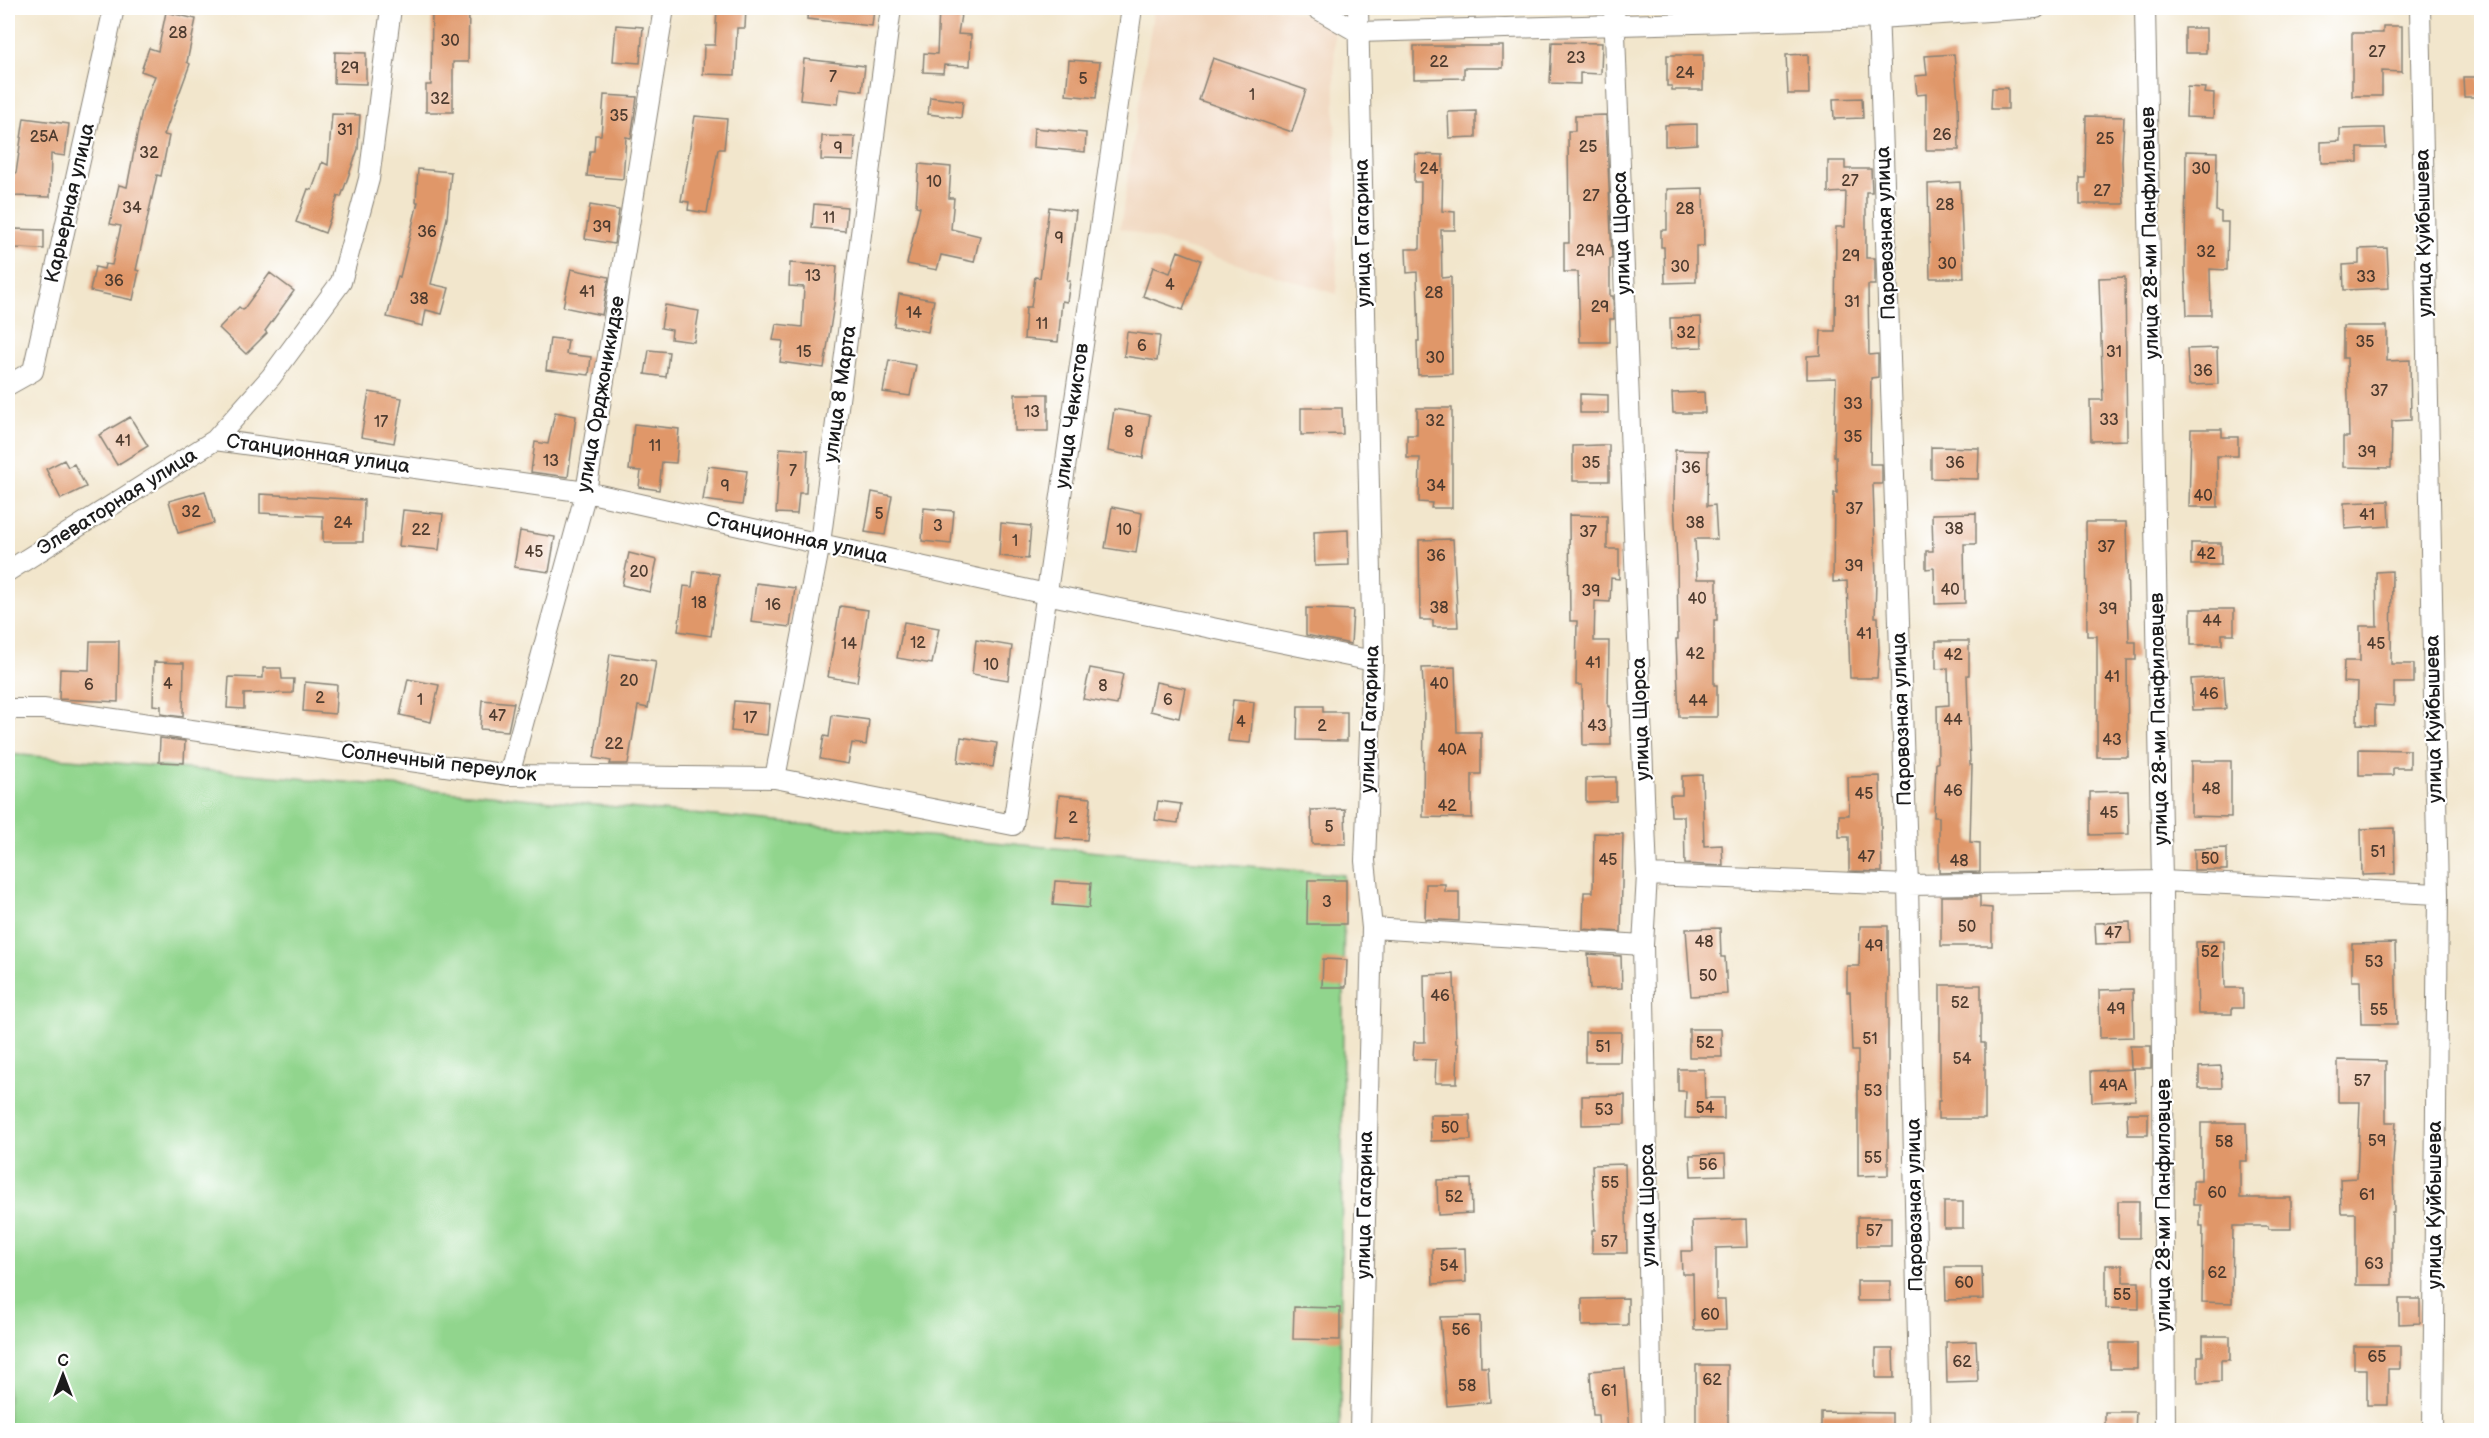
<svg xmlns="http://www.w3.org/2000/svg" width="2489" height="1438" viewBox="0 0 2489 1438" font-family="'Balsamiq Sans',sans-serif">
<rect width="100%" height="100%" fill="#fff"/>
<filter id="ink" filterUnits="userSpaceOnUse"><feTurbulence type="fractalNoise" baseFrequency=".0167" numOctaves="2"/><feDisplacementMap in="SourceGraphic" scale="12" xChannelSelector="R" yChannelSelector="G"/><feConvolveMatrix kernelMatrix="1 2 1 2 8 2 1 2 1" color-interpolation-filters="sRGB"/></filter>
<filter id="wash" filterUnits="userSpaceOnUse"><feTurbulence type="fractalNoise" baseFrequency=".008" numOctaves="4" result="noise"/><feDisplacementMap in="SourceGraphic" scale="24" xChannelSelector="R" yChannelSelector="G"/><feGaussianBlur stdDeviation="1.35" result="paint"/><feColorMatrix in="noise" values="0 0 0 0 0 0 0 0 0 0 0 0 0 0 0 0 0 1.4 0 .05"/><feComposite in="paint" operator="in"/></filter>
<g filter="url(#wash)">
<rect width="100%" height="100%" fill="#f2e6cc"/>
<!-- built -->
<path fill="#f0d5bc" d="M1154 8H1282L1334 24 1337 294 1120 228Z"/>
<!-- green -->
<path fill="#91d58d" stroke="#567854" stroke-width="1.5" d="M8 754 404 787 1344 875 1340 1430H8Z"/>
<g id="blocks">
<!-- building -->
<path fill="#e09769" d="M432 8H469L468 62H453V112H426V85H431Z
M717 8H746L745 28H737L735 75 703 74 704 45H715Z
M808 8 874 9 872 26 807 19Z
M939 8H962L958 34 971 35 970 66 944 65 943 73 923 72 924 53 937 54Z
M166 12 196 19 187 62 190 64 164 135 169 136 161 176 157 175 136 270 139 271 133 300 90 291 95 267 104 269 105 264 112 265 121 226 110 224 119 185 127 187 142 110 155 76 141 71 149 48 158 51Z
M616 25 643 27 640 63 613 61Z
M2383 26H2402V72L2382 71V96H2352V33H2383Z
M2185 28H2206V53H2185Z
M1552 42 1602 43 1601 74 1580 73V84L1550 83Z
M1414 46H1503V68H1464V78L1414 79Z
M335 52 366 53V84L334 83Z
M1808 54 1809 94H1788L1786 55Z
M1954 54 1958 100 1959 150H1926V94L1917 95 1915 76 1927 75 1925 56Z
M1667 55H1703V90H1672V86H1667Z
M1213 58 1306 90 1292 132 1199 100Z
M804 59 865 66 862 91 840 88 838 104 800 100Z
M1069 60 1100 62 1096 98 1066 95Z
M2463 77H2480L2481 97H2464Z
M2187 87 2205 88 2204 93 2214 94 2213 118 2186 117Z
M1992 88H2008V109H1991Z
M604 95 637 97 631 138 626 137 623 179 587 176 590 151H594L595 135H601Z
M930 97 963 101 961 118 928 114Z
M1862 98 1863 118 1834 119 1833 99Z
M1476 111V137L1449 138 1448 112Z
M332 114 360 115 358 149 341 197 338 196 325 233 296 222 308 189 312 190 322 162 328 165Z
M1606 115 1612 259H1610V296H1613L1614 319H1610V342H1580L1578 272H1564V243H1569L1568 131H1575V116Z
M695 116 727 119 724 149H718L707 213 688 210 689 202 681 201Z
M2086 116 2124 117 2122 162 2124 204H2080V178H2085Z
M24 118 69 124 65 156 51 154 50 197 12 196 13 173H16Z
M1697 124V144L1665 146V125Z
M1034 128 1086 133 1085 152 1033 147Z
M2374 128H2385L2386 148H2358V162L2321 163V142L2340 141V129Z
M822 136 855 137 854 161 821 160Z
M2186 151 2217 152 2216 211 2221 212V222H2228L2227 270 2210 269 2211 315H2187L2185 269Z
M1415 154 1443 155 1442 211 1455 212V230H1441L1442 278 1451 277 1452 374 1418 375 1417 341H1419L1417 272 1407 273 1406 249H1420L1421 182H1414Z
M1828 161H1845V169H1871L1872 192H1866V258H1875V285H1868L1869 355 1878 354V377L1871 378 1870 464H1882V484H1873L1876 581 1875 617H1878L1879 650 1877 678H1850L1847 581 1833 582 1834 493H1837L1836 457H1834L1836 378 1807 379V356L1820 355 1821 331H1835L1836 227H1845L1846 192 1828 193Z
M919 164 951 167 949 198H954L951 229 980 236 974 262 941 255 937 270 907 264 920 207 916 206Z
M418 169 451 172 447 218 431 284 449 288 442 314 426 310 423 326 387 317 398 276 400 277 418 202H416Z
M1960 182 1964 278H1930L1928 184Z
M1703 188 1704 246H1696V282L1665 283 1664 247H1661V230H1667V189Z
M814 204 847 207 845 231 812 228Z
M590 205 619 210 614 244 585 239Z
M1049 207 1076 211 1067 281H1070L1067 302 1062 301 1058 342 1024 339 1026 307H1031L1035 277 1040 278Z
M15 229 44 230V249L15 248Z
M2387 248 2389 288 2344 290 2343 265 2359 264V249Z
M1178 251 1201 260 1183 310 1143 296 1153 267 1170 273Z
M790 263 837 266 834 304 824 368 780 362 783 341 773 340 776 324 802 327 804 287 789 286Z
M571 269 609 277 602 315 563 307Z
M270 273 294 291 265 331 267 333 246 354 219 328 239 307 243 310Z
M2125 277 2127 440 2091 441 2090 400H2103L2099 278Z
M899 294 934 300 928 332 894 326Z
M665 305 699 311 694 342 671 339 672 330 661 328Z
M1701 317 1702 347 1671 348 1670 318Z
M2343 326H2387V361L2410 360 2411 420 2392 421 2391 468 2343 467V437H2349L2347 358H2343Z
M1127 332 1160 336 1157 361 1124 356Z
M550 338 568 340 566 354 591 357 589 375 546 370Z
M2217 348 2218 384 2189 385 2187 349Z
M649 350 669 352 666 377 645 374Z
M889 360 916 365 910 396 883 392Z
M369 392 402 398 394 443 361 437Z
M1704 392 1705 413H1673L1672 393Z
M1015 394H1048V431H1015Z
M1580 394 1608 395V413H1580Z
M1301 408H1342L1343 434 1301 435Z
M1417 408H1452V508H1431L1432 503 1419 502 1420 458H1407V435H1417Z
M1114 409 1150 415 1143 458 1108 451Z
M555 412 576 416 568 477 531 472 535 442 548 444Z
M130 417 148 446 117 465 99 435Z
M634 424 679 429 676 463 662 462 659 490 639 487 641 471 629 470Z
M2191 429H2222V437H2238V456H2217L2218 507H2189Z
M1600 445H1609V481H1573V446Z
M1931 447 1979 448 1978 479 1931 478Z
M780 448 808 450 806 493H799L797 514 776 513Z
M1675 450 1708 451 1707 506 1715 505 1717 539H1695L1697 579H1717V620H1714V685H1717V717H1679L1676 639H1678L1677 562 1674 503Z
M64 460 68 467 74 464 86 487 61 499 46 469Z
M708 466 747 471 742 505 703 500Z
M205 491 214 523 178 533 169 501Z
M872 492 892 496 885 535 865 532Z
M260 494 364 500 363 542H323V516L260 513Z
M2389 501 2390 526 2345 529 2344 503Z
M1112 507 1142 513 1136 553 1105 548Z
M924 508 954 511 951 544 922 541Z
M403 510 443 514 439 550 399 546Z
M1976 513V544H1964L1965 603 1935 604 1934 568 1926 569V551H1933L1932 514Z
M1569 515 1607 516V549H1619V579L1611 578 1610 602 1595 601 1594 641H1609L1608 706H1610L1611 745H1583L1582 685H1576L1577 621H1570Z
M2086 522H2126L2129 642H2136V660H2127L2128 757H2097V636H2087Z
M1001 523 1031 526 1028 559 999 556Z
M1348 530 1349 565 1315 566 1314 532Z
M520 531 555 537 549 572 514 567Z
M1453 539 1458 627H1433V620H1420L1419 540Z
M2191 543H2221V565H2191Z
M629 553 657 560 650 592 622 585Z
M694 571 719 574 711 636 678 631 684 586 692 587Z
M2392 571 2391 664H2414V683H2394V706L2375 705V725L2357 724 2358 683 2343 682 2344 661H2360V626H2377L2376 572Z
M756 583 795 588 790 627 751 622Z
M840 606 868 610 857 682 828 677Z
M1306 608 1353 610 1351 644 1306 635Z
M2191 609H2234V634H2222V645H2191Z
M904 622 939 628 932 664 897 658Z
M976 640 1012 646 1008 680 972 674Z
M90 641H119L118 702 59 699 60 669 89 670Z
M1936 641H1969V675H1967L1970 765H1972L1970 842 1980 843V872L1939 873V817H1934L1936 763H1938L1937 706 1949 705 1948 668 1936 669Z
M610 654 656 661 648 708 638 706 628 764H610L611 761 594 758Z
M154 662 184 663 183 717 161 714V706L153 705Z
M1455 667 1457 732H1481V774H1472V818L1423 817 1424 702 1422 668Z
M263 668H281L282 679H294L293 693 244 694V709L227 708 229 677 263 678Z
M1090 668 1123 674 1117 705 1083 699Z
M2224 677 2226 709 2193 710 2191 679Z
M408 679 439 685 431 722 400 715Z
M305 682 337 685 335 714 303 711Z
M1156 682 1185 688 1179 718 1150 711Z
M482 700 514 703 508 731 480 729Z
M1233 700 1254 702 1250 743 1228 741Z
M734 701 770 704 767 735 731 731Z
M1298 706H1323V712H1347V741L1297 740Z
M832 715 869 720 866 745 852 743 848 764 820 759 824 736 829 737Z
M961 737 997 743 993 767 958 762Z
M160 738 185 741 184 763 159 762Z
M2359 749 2410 750V768H2393V775H2359Z
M2191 761H2231V817L2191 816Z
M1702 775 1704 846 1722 845 1723 866 1685 864 1684 816H1671L1670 795H1682V776Z
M1880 776 1882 872 1849 871V837H1839V815H1849L1848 777Z
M1611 777H1616V801L1586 802V778Z
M2128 791 2129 834 2090 835V792Z
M1059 795 1091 798 1087 840 1055 838Z
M1158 801 1181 804 1178 823 1155 820Z
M1345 809 1346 844H1312L1311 810Z
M2394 828 2395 874 2362 875 2361 829Z
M1594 833 1623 834 1621 932 1583 929 1584 892H1593Z
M2227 848V870H2194V849Z
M1308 880H1346V924H1307Z
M1055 881 1091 883 1089 908 1053 905Z
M1426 884H1445V892H1459V921L1425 919Z
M1941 896H1980V907L1992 908V946H1941Z
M2130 922 2131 943 2096 944 2095 923Z
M1860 926H1888V1175L1858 1176V1051H1852L1850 992H1847V966H1859Z
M1720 928 1721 957H1725L1727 994 1691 996 1686 929Z
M2224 941 2225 988H2243V1008H2232V1014H2198L2196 942Z
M2395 943 2397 1024H2361L2360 981H2352V944Z
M1588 954 1621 956 1622 988 1590 989Z
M1323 959 1347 960 1346 987H1322Z
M1454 974 1456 1043H1458L1457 1083H1435L1436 1060 1413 1059 1414 1042H1425L1424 975Z
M1940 985H1981V1043H1985V1119H1938V1101H1940Z
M2133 989 2134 1037 2100 1038 2099 990Z
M1689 1029H1721L1722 1057H1689Z
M1585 1032H1621L1620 1062H1585Z
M2130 1046H2151V1068H2131Z
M2338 1060 2386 1061V1122H2396L2393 1162 2394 1212H2392V1285H2356V1213H2341L2340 1179 2357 1178 2360 1102H2338Z
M2221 1066 2222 1088H2199V1067Z
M1678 1069H1704L1705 1098H1724V1119L1685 1118 1686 1091H1678Z
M2134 1069 2135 1100 2092 1102 2091 1071Z
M1625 1095V1124L1582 1125V1096Z
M2127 1113H2148V1135H2128Z
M1430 1115H1470L1471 1140 1431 1141Z
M2201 1123H2246L2247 1161H2240V1198H2291V1229H2268V1226H2233L2232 1303 2202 1302 2203 1226H2200V1205H2193V1181H2201Z
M1725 1154 1726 1175 1691 1176 1690 1155Z
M1625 1164 1627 1253H1592V1230H1595L1592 1165Z
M1471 1179 1472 1213 1438 1215 1437 1180Z
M2118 1201H2139V1238H2118Z
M1944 1202H1963V1228H1944Z
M1858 1217H1891V1246H1858Z
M1746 1219 1747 1247 1716 1248V1300H1725L1726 1329 1694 1330 1693 1274H1682L1681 1251H1693L1692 1221Z
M1465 1248 1466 1282 1433 1284 1432 1249Z
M2106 1265H2123V1282H2139V1309L2106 1308Z
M1945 1267H1982L1983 1299 1946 1300Z
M1857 1281H1890V1301H1857Z
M1628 1298V1325L1582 1326V1299Z
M2399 1299H2420V1323L2399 1324Z
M1294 1307 1340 1308V1340L1293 1339Z
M1480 1316 1481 1367H1488L1490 1402 1447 1406 1440 1317Z
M2203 1336H2230V1360H2221V1382L2198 1383V1356H2203Z
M1976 1341 1978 1382 1947 1383 1946 1342Z
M2110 1343H2137V1369H2110Z
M2354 1346H2400V1369H2388V1405H2367V1369H2354Z
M1876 1349H1893L1894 1378H1876Z
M1696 1365H1728V1431H1696Z
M1625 1368 1630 1431H1599L1598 1415H1593L1590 1371Z
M1821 1412 1892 1413V1431H1821Z
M2105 1412H2136L2135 1431H2105Z"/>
</g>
</g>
<g filter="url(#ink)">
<use href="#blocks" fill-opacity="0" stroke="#878174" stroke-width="1.5"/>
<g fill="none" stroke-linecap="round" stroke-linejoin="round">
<!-- street casing -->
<g stroke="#878174" stroke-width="22">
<path id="street" d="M1316 8 1358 32 1878 18 2036 8
M1358 8 1373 661 1365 861 1372 928 1360 1430
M1614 8 1647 875 1643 945 1652 1430
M1878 8 1908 885 1920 1430
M2145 8 2162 881 2165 1430
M2420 8 2438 894 2433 1430
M8 385 33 371 114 8
M215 440 586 492 1046 594 1373 661
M8 571 215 440 271 377 341 282 369 179 391 8
M8 709H43L509 775 775 778 1013 825 1132 8
M509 775 586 492 664 8
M775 778 820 543 891 8
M1647 875 1908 885 2162 881 2438 894
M1372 928 1643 945"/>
</g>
<!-- street -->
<use href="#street" stroke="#fff" stroke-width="20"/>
</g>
</g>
<g text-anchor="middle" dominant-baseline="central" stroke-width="4.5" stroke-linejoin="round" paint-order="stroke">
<!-- number labels -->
<g font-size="16" fill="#4d3b2f">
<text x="178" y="33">28</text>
<text x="450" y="41">30</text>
<text x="2377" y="52">27</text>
<text x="1576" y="58">23</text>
<text x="1439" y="62">22</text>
<text x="350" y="68">29</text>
<text x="1685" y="73">24</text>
<text x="833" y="77">7</text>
<text x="1083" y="79">5</text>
<text x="1252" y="95">1</text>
<text x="440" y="99">32</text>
<text x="619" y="116">35</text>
<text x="345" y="130">31</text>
<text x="1942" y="135">26</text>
<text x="44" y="137">25А</text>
<text x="2105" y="139">25</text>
<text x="1588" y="147">25</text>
<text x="838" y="148">9</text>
<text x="149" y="153">32</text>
<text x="1429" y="169">24</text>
<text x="2201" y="169">30</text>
<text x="1850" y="181">27</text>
<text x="934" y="182">10</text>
<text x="2102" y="191">27</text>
<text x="1591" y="196">27</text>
<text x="1945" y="205">28</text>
<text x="132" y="208">34</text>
<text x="1685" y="209">28</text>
<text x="829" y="218">11</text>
<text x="602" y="227">39</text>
<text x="427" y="232">36</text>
<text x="1059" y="238">9</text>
<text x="1590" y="251">29А</text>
<text x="2206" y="252">32</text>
<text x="1851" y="256">29</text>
<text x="1947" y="264">30</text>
<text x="1680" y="267">30</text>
<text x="813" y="276">13</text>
<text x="2366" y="277">33</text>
<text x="114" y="281">36</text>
<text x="1170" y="285">4</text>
<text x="587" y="292">41</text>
<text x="1434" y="293">28</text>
<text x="419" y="299">38</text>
<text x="1852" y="302">31</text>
<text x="1600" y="307">29</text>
<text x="914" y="313">14</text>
<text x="1042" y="324">11</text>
<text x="1686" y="333">32</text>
<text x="2365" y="342">35</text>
<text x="1142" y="346">6</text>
<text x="804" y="352">15</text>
<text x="2114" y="352">31</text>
<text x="1435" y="358">30</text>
<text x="2203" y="371">36</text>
<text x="2379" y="391">37</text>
<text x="1853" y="404">33</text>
<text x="1032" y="412">13</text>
<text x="2109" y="420">33</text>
<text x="1435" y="421">32</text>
<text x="381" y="422">17</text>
<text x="1129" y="432">8</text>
<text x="1853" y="437">35</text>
<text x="123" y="441">41</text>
<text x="655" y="446">11</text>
<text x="2367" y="452">39</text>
<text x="551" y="461">13</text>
<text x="1591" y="463">35</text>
<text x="1955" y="463">36</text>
<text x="1691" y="468">36</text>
<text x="793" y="471">7</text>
<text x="725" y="486">9</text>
<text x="1436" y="486">34</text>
<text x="2203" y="496">40</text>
<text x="1854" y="509">37</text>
<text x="191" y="512">32</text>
<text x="879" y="514">5</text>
<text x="2367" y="515">41</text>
<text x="343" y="523">24</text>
<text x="1695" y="523">38</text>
<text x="938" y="526">3</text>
<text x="1954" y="529">38</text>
<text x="421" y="530">22</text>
<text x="1124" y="530">10</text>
<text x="1588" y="532">37</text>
<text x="1015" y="541">1</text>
<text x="2106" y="547">37</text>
<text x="534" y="552">45</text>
<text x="2206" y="554">42</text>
<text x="1436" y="556">36</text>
<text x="1854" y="566">39</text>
<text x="639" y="572">20</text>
<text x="1950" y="590">40</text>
<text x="1591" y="591">39</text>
<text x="1697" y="599">40</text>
<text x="699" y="603">18</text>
<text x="773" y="605">16</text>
<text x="1439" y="608">38</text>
<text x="2108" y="609">39</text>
<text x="2212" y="621">44</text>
<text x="1864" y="634">41</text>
<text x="918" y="643">12</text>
<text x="849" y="644">14</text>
<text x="2376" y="644">45</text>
<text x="1695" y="654">42</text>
<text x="1953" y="655">42</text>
<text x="1593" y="663">41</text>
<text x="991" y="665">10</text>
<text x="2112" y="677">41</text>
<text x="629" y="681">20</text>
<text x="168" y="684">4</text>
<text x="1439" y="684">40</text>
<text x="89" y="685">6</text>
<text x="1103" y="686">8</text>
<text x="2209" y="694">46</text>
<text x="320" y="698">2</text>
<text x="420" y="700">1</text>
<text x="1168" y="700">6</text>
<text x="1698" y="701">44</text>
<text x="497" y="716">47</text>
<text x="750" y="718">17</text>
<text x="1953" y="720">44</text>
<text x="1241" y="722">4</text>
<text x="1322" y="726">2</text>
<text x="1597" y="726">43</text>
<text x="2112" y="740">43</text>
<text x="614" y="744">22</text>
<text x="1452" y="750">40А</text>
<text x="2211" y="789">48</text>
<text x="1953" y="791">46</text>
<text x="1864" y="794">45</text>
<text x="1447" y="806">42</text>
<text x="2109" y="813">45</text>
<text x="1073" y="818">2</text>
<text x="1329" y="827">5</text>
<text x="2378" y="852">51</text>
<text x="1866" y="857">47</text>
<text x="2210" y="859">50</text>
<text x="1608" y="860">45</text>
<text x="1959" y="861">48</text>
<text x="1327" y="902">3</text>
<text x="1967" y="927">50</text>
<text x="2113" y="933">47</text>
<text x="1704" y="942">48</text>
<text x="1874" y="946">49</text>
<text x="2210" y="952">52</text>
<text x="2374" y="962">53</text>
<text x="1708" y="976">50</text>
<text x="1440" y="996">46</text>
<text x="1960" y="1003">52</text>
<text x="2116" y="1009">49</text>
<text x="2379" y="1010">55</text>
<text x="1870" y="1039">51</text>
<text x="1705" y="1043">52</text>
<text x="1603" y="1047">51</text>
<text x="1962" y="1059">54</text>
<text x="2362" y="1081">57</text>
<text x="2113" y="1086">49А</text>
<text x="1873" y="1091">53</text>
<text x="1705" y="1108">54</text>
<text x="1604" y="1110">53</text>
<text x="1450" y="1128">50</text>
<text x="2377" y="1141">59</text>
<text x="2224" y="1142">58</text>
<text x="1873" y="1158">55</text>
<text x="1708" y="1165">56</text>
<text x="1610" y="1183">55</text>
<text x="2217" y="1193">60</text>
<text x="2367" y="1195">61</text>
<text x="1454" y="1197">52</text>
<text x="1874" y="1231">57</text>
<text x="1609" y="1242">57</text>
<text x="2374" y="1264">63</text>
<text x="1449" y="1266">54</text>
<text x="2217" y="1273">62</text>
<text x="1964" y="1283">60</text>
<text x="2122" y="1295">55</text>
<text x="1710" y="1315">60</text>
<text x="1461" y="1330">56</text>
<text x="2377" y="1357">65</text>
<text x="1962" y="1362">62</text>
<text x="1712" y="1380">62</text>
<text x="1467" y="1386">58</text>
<text x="1609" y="1391">61</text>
</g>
<!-- street labels -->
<g font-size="20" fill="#1c1c1c" stroke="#fff">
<text transform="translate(70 203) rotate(-77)">Карьерная улица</text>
<text transform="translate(1363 233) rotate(-91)">улица Гагарина</text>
<text transform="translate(1622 233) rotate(-92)">улица Щорса</text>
<text transform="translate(1886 233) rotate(-92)">Паровозная улица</text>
<text transform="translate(2150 233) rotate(-91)">улица 28-ми Панфиловцев</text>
<text transform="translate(2424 233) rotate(-91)">улица Куйбышева</text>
<text transform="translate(601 394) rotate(-80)">улица Орджоникидзе</text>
<text transform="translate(840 394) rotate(-82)">улица 8 Марта</text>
<text transform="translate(1072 416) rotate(-82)">улица Чекистов</text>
<text transform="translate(318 454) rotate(8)">Станционная улица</text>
<text transform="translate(117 502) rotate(-32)">Элеваторная улица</text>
<text transform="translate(797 538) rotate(12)">Станционная улица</text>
<text transform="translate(1370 719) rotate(-88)">улица Гагарина</text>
<text transform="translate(1641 719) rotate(-92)">улица Щорса</text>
<text transform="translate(1902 719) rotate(-92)">Паровозная улица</text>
<text transform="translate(2159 719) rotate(-91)">улица 28-ми Панфиловцев</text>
<text transform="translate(2434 719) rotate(-91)">улица Куйбышева</text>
<text transform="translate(439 763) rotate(7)">Солнечный переулок</text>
<text transform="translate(1365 1205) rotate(-89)">улица Гагарина</text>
<text transform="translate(1648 1205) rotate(-91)">улица Щорса</text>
<text transform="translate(1915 1205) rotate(-91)">Паровозная улица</text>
<text transform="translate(2164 1205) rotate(-90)">улица 28-ми Панфиловцев</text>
<text transform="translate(2435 1205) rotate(-90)">улица Куйбышева</text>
</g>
</g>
<!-- margin -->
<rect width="2489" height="1438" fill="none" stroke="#fff" stroke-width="30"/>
<!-- north arrow -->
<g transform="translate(63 1375)" stroke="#ffffff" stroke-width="4.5" paint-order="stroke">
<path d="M0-4.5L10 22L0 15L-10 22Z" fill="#1c1c1c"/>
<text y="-9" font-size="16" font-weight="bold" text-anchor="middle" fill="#1c1c1c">С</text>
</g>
</svg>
